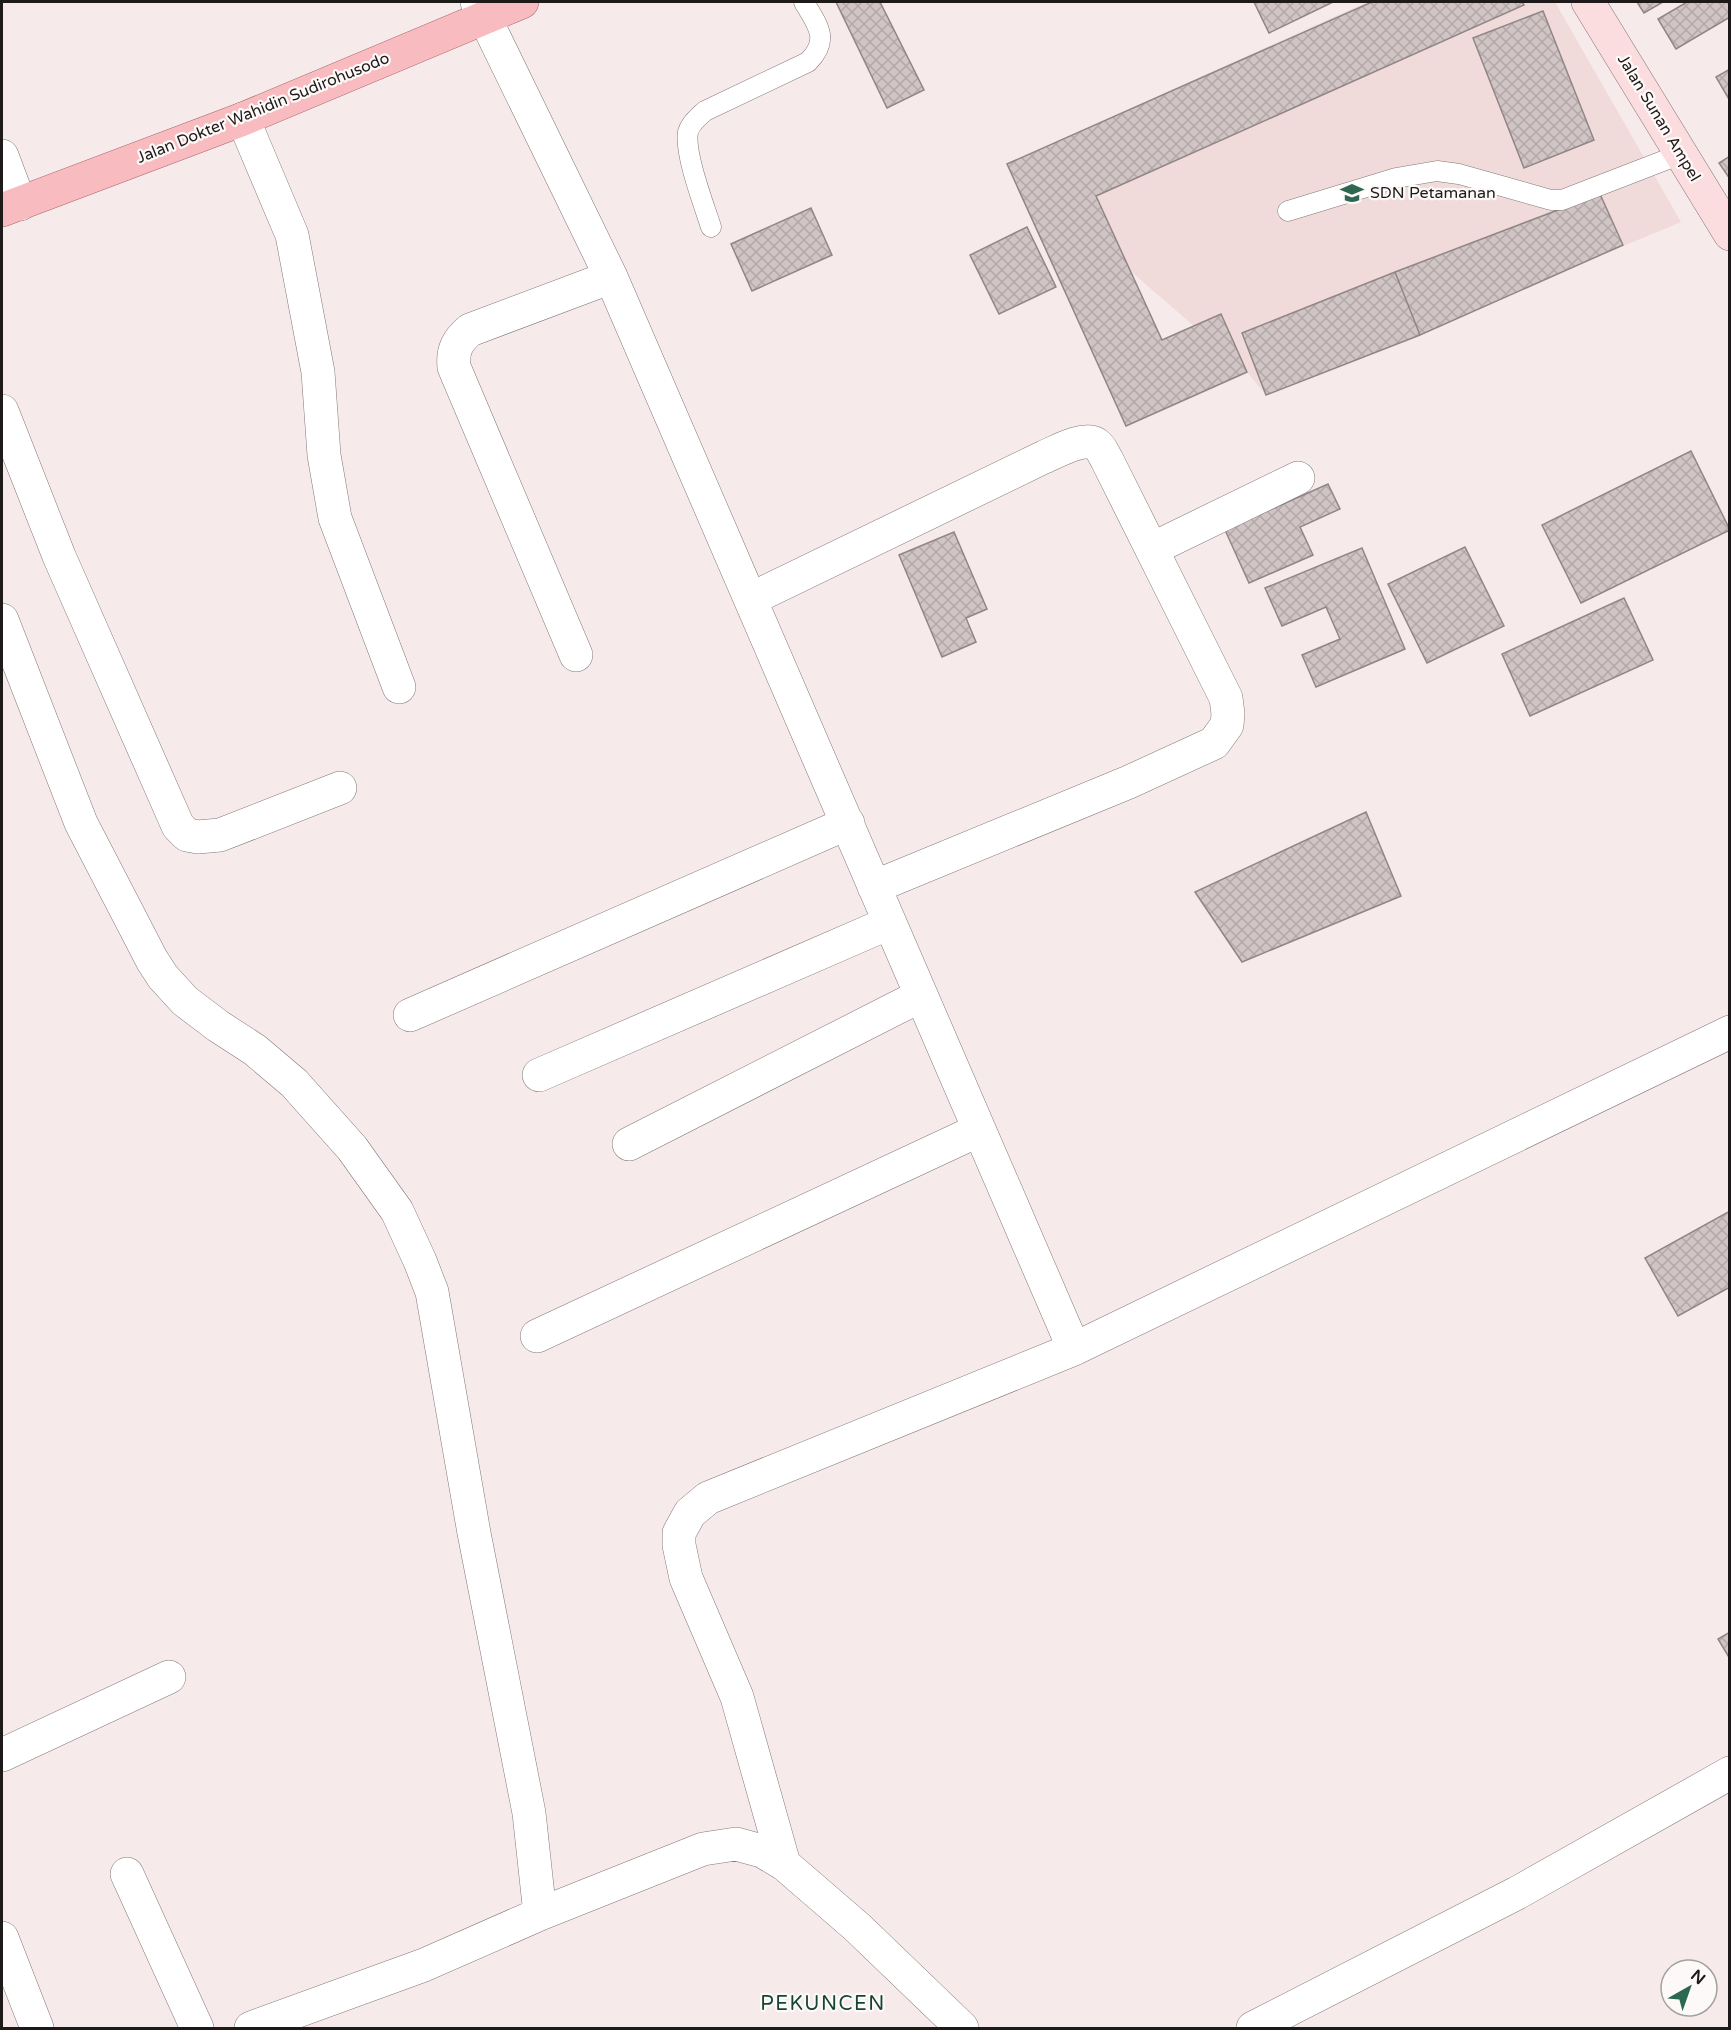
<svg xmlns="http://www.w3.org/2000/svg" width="1731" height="2030" viewBox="0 0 1731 2030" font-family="'Varela Round',sans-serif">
<defs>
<pattern id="building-cross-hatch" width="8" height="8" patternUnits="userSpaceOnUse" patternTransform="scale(1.5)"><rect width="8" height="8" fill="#d1c4c4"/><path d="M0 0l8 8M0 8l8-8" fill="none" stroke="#b3a8a8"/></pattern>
</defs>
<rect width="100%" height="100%" fill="#f7eaea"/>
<!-- built -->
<path fill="#f0dada" d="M1367 2H1555L1681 222 1266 395 1247 372 1007 164Z"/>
<!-- building -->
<path fill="url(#building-cross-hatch)" stroke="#918585" stroke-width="1.5" d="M836 2H880L924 90 887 108Z
M1254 2H1333L1269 33Z
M1372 2H1522L1524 5 1096 196 1162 340 1221 314 1247 372 1126 426 1007 164Z
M1637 2H1663L1644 13Z
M1687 2H1727L1730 5V17L1676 49 1658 19Z
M1543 11 1594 140 1524 168 1473 38Z
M1730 69V101L1716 77Z
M1730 156V179L1719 163Z
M1600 194 1623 245 1420 335 1395 272Z
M811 208 832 255 752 291 731 244Z
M1027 227 1056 287 999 314 970 255Z
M1395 272 1420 335 1266 395 1242 333Z
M1691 451 1730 530 1581 603 1542 525Z
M1328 484 1340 509 1300 527 1313 555 1249 583 1225 530Z
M954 532 987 609 966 618 976 642 942 657 899 555Z
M1465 547 1504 626 1427 663 1388 584Z
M1362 548 1405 649 1316 687 1302 655 1340 639 1326 607 1282 626 1265 588Z
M1624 598 1653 660 1530 716 1502 654Z
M1366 812 1401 896 1242 962 1195 892Z
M1730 1211V1287L1678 1316 1645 1258Z
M1730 1632V1659L1718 1639Z"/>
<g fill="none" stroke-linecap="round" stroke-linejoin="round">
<!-- service casing -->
<g stroke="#837878" stroke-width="21">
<path id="service" d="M1288 211 1396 178 1437 171 1459 174 1551 200H1562L1681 154
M711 227C704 205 684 153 688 132 690 124 699 116 705 111L808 62C831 39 817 25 804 2"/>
</g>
<!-- minor casing -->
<g stroke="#837878" stroke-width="34">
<path id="minor" d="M477 2 611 277 1074 1349
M243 119 292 235 318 372 324 455 335 518 399 687
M2 156 20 204
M2 411 59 556 178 826 187 835 198 837 220 835 340 788
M1152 549 1298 478
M751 599 1044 457C1056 452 1084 436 1096 444 1101 447 1104 455 1107 460L1226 698 1228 714 1227 725 1214 743 1129 782 874 887
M2 620 81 823 152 960 163 977 185 1001 218 1026 255 1050 294 1083 352 1148 397 1211 420 1261 432 1292 474 1533 529 1813 540 1914
M576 655 454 367C452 350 458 340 470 330L611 277
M410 1015 848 823
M539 1075 889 923
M629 1144 920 996
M537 1336 979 1130
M2 1755 169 1677
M784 1864 737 1697 686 1578 679 1545V1533L690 1513 708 1498 1074 1349 1730 1032
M127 1874 197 2028
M2 1938 37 2028
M251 2028 424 1965 540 1914 703 1849 736 1844 762 1851 784 1864 857 1927 962 2028
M1253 2028 1517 1893 1730 1773"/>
</g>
<!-- secondary casing -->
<g stroke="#837878" stroke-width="34">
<path id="secondary" d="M1588 2 1730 234"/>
</g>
<!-- primary casing -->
<g stroke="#a96569" stroke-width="34">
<path id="primary" d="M2 210 243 119 522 2"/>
</g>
<!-- service -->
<use href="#service" stroke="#fff" stroke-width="20"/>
<!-- minor -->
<use href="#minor" stroke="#fff" stroke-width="33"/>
<!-- secondary -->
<use href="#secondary" stroke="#fbdddf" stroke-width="33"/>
<!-- primary -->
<use href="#primary" stroke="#f8bbbf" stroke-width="33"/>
</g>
<!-- icons -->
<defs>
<g id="school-bare" transform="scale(1.8)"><path d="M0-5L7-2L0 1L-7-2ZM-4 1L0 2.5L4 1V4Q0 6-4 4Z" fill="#2b6751" stroke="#fef9f9" stroke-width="2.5" paint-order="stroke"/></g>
</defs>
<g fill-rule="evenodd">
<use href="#school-bare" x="1352" y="193"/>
</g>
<g text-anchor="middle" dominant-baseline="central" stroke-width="4.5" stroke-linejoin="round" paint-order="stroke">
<!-- street labels -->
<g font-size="16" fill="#1f1a1a" stroke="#fef9f9">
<text transform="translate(263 108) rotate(-22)">Jalan Dokter Wahidin Sudirohusodo</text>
<text transform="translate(1659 118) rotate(59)">Jalan Sunan Ampel</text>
</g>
<!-- poi labels -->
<g font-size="16" fill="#1f1a1a" stroke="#fef9f9" text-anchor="start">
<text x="1370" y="193">SDN Petamanan</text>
</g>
<!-- quarter labels -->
<g font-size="20" letter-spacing="1.5" fill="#154535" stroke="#fef9f9">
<text x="823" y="2004">PEKUNCEN</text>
</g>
</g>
<!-- border -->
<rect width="1731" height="2030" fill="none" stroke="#1f1a1a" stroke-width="6"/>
<!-- north arrow -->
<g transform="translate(1689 1988) rotate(40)"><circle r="28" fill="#fef9f9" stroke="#a5a0a0" stroke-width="1.5"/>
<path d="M0-4.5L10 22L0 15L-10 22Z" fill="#2b6751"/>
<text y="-9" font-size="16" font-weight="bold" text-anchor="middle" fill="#1f1a1a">N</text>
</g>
</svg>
